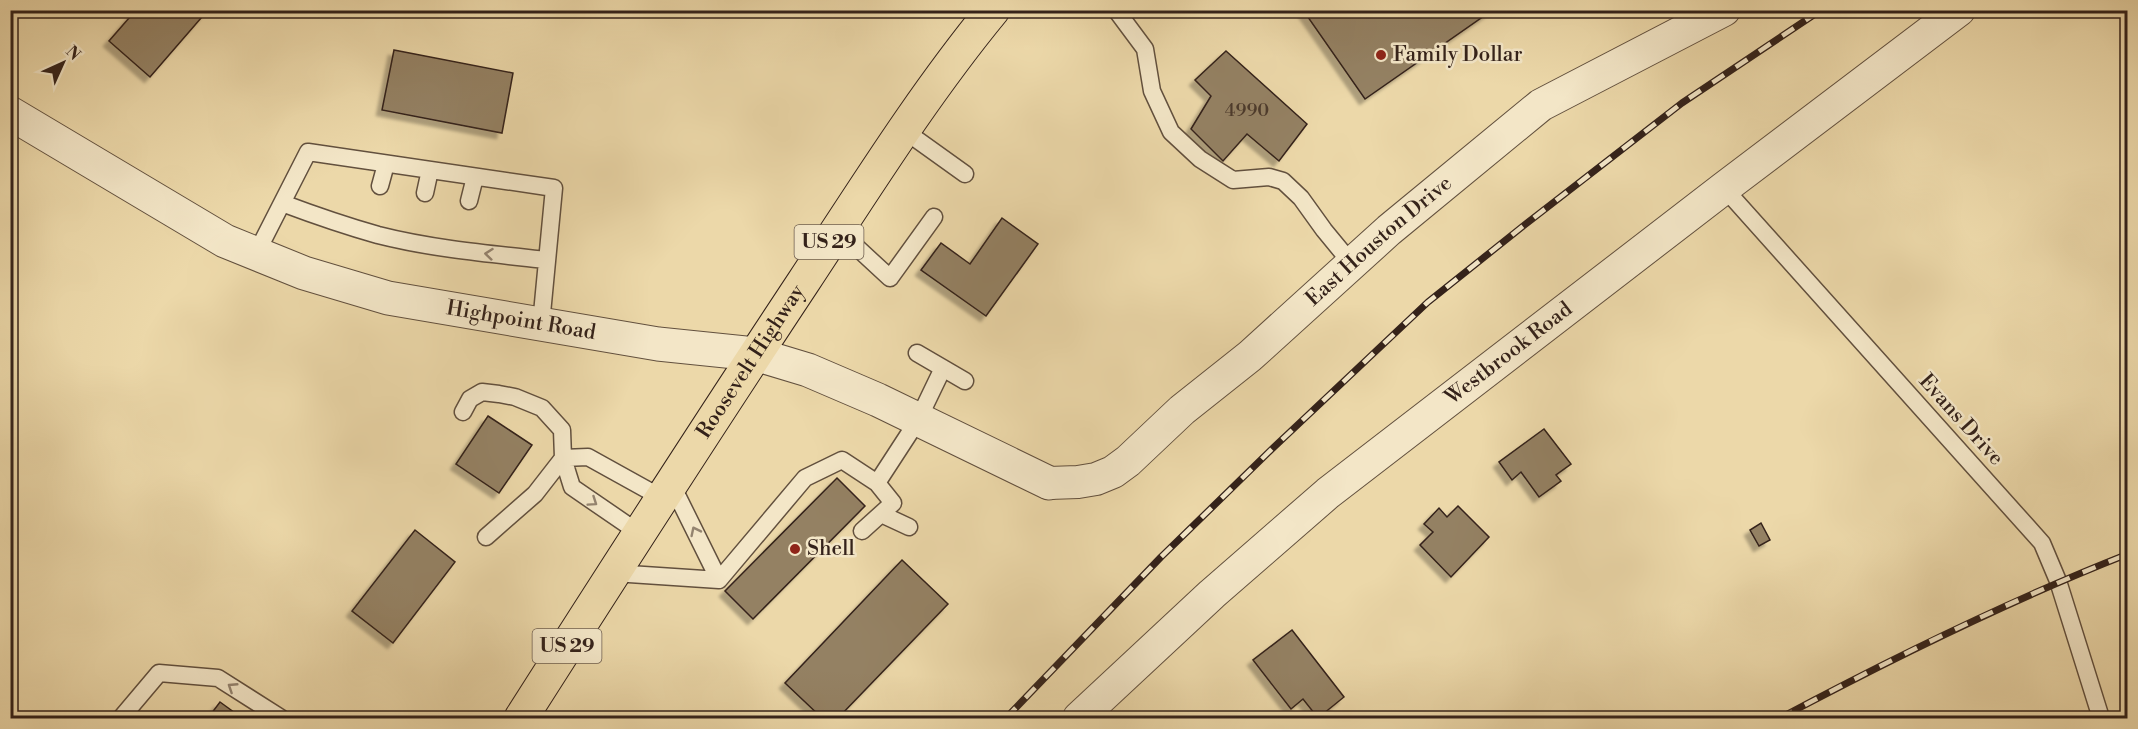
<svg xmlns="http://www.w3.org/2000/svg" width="2138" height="729" viewBox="0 0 2138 729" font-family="'Libre Bodoni',serif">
<defs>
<filter id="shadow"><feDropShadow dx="-5.5" dy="5.5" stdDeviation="1.5" flood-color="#0004"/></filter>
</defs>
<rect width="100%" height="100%" fill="#ecd8a9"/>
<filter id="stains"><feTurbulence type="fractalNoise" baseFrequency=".00333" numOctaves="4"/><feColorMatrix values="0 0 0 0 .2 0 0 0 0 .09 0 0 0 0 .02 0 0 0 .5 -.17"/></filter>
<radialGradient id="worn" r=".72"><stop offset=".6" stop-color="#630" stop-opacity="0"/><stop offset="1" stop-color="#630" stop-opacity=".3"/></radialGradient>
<!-- building -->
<path fill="#948164" stroke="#34221a" stroke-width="1.5" filter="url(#shadow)" d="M136 10H208L150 77 109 41Z
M1303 10H1491V11L1365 99Z
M394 50 513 73 502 133 382 110Z
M1226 51 1307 124 1279 161 1247 134 1223 161 1191 129 1211 96 1195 80Z
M1002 218 1038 244 986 316 921 270 941 243 970 264Z
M488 416 532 445 499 493 456 464Z
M1544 429 1571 464 1556 475 1561 481 1539 497 1521 472 1512 480 1499 462Z
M837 478 865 506 753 619 725 591Z
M1458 506 1489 537 1451 577 1420 545 1433 532 1424 524 1439 508 1447 517Z
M1761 523 1770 540 1759 546 1750 530Z
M415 530 455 562 393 643 352 611Z
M902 560 948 604 838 718H822L785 683Z
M1292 630 1344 697 1318 718 1303 699 1291 709 1253 660Z
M220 702 242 718H208Z"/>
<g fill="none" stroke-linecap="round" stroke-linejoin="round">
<!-- service casing -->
<g stroke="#62503e" stroke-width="19">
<path id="service" d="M1116 10 1145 49 1152 91 1171 132 1200 159 1233 180 1269 177 1283 181 1301 198 1324 230 1352 264
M905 131 965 174
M380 186 386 164
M1724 188 2042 543 2058 581 2101 718
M425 193 430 170
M469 201 475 177
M282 203C314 215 346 226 378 235 433 249 491 254 547 260
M838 230 890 278 934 217
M256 254 308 152 554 188 541 324
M917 353 965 381
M463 412 470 399 482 392 499 394 515 397 542 408 562 430 563 458 572 487 639 533
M563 458 588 457 662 498
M671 483 719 580
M877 483 918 420 943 368
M881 514 909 527
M486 537 535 494 563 458
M614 573 719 580
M719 580 805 478 842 460 877 483 893 503 862 531
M121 718 159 673 218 678 281 718"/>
</g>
<!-- minor casing -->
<g stroke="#62503e" stroke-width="34">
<g id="minor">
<path id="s1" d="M1049 483 1078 482 1096 479 1113 472 1128 461 1182 410 1250 356 1389 230 1541 105 1724 10"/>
<path id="s2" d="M1079 718 1212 594 1328 493 1724 188 1959 10"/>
</g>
</g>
<!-- tertiary casing -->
<g stroke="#62503e" stroke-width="35">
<g id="tertiary">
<path id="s3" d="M10 113 225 241 304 273 388 298 658 344 755 354 808 370 878 400 1049 483"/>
</g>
</g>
<!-- primary casing -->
<g stroke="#34221a" stroke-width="35">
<g id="primary">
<path id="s4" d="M521 718C614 572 708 426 804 281 864 190 923 95 993 10"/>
</g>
</g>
<!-- service -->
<use href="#service" stroke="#f3e6c7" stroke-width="16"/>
<!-- minor -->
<use href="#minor" stroke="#f3e6c7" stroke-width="32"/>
<!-- tertiary -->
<use href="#tertiary" stroke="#f3e6c7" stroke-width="33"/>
<!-- primary -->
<use href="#primary" stroke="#ecd8a9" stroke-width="33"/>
<!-- rail casing -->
<g stroke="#34221a" stroke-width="7">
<path id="rail" d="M1006 718 1161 557 1273 448 1428 302 1527 223 1682 103 1821 10
M1780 718C1893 658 2008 601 2128 554"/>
</g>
<!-- rail -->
<use href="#rail" stroke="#f3e6c7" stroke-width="4.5" stroke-dasharray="14" stroke-linecap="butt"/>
</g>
<!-- one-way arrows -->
<defs><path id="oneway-chevron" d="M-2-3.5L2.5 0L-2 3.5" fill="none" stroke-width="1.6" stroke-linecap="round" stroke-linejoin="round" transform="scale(1.5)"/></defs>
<g stroke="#948470">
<use href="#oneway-chevron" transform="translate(489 254) rotate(-174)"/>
<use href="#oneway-chevron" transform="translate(593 502) rotate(34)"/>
<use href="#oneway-chevron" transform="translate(695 531) rotate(-116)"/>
<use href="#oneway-chevron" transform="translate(232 687) rotate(-147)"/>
</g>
<!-- markers -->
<g fill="#8f2418" stroke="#f3e6c7" stroke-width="2">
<circle cx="1381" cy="55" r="6"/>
<circle cx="795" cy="549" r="6"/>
</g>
<g text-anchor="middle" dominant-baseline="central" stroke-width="5" stroke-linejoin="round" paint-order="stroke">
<!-- number labels -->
<g font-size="18" fill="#4c3a2c">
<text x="1247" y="110">4990</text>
</g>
<!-- shield labels -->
<g fill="#f3e6c7" stroke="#6d5d4e" stroke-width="1.5">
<rect x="794.5" y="225" width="69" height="34" rx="4.5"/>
<rect x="532.5" y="629" width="69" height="34" rx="4.5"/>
</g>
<g font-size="20" font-weight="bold" fill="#34221a">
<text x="829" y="242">US 29</text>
<text x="567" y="646">US 29</text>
</g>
<!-- poi labels -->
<g font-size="21" fill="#34221a" stroke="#f3e6c7" text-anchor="start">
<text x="1393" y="55">Family Dollar</text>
<text x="807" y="549">Shell</text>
</g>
<!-- street labels -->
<g font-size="21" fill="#34221a" stroke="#f3e6c7">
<text stroke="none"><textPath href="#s1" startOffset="418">East Houston Drive</textPath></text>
<text stroke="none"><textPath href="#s3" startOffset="558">Highpoint Road</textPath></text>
<text stroke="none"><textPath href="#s2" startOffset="564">Westbrook Road</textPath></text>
<text stroke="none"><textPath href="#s4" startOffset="424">Roosevelt Highway</textPath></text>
<text transform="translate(1961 420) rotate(48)">Evans Drive</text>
</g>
</g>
<!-- margin -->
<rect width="2138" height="729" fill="none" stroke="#ecd8a9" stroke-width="36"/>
<rect x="12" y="12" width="2114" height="705" fill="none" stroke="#34221a" stroke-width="3"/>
<rect x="18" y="18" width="2102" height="693" fill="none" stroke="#34221a" stroke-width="1.5"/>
<!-- north arrow -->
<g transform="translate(63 63) rotate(45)" stroke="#f3e6c7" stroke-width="4.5" paint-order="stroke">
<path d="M0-4.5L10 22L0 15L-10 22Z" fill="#34221a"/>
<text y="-9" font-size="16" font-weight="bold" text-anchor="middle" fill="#34221a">N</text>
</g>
<rect width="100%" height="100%" filter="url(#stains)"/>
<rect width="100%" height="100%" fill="url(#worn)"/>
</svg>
